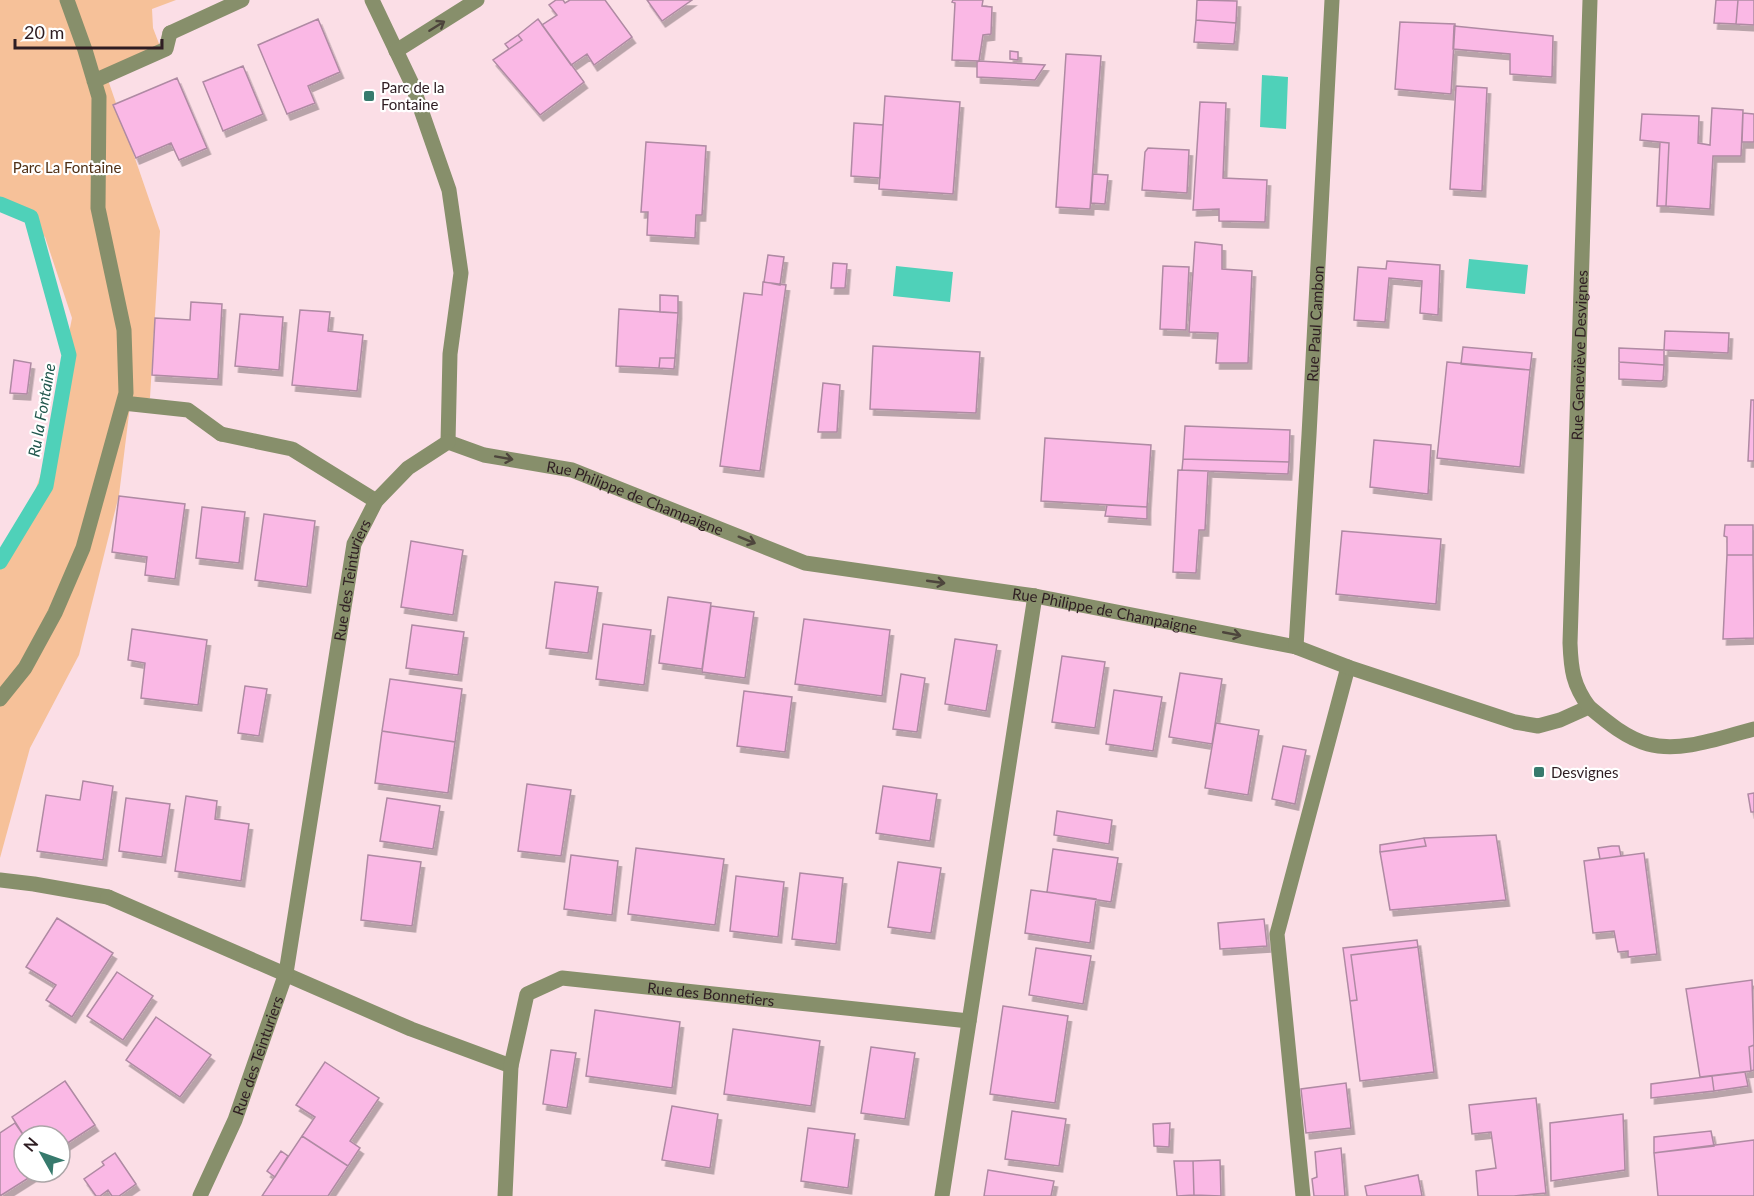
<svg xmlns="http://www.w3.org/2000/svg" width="1754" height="1196" viewBox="0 0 1754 1196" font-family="Lato,sans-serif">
<defs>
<filter id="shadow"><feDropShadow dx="3.5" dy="6" stdDeviation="0" flood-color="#0004"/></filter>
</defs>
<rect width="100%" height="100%" fill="#fbdee6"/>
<!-- green -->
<path fill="#f6c199" d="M0 0H176L152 9 153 28 163 54 107 77 160 231 150 398H131L119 495 79 655 30 748 0 858V563L22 528 41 474 72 318 45 237 21 217 0 210Z"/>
<!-- water -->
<path fill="#4fd1b9" d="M1262 75 1288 77 1286 129 1260 127Z
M1469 259 1528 265 1525 294 1466 288Z
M896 266 953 272 950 302 893 296Z"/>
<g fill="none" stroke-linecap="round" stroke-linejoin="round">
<!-- stream -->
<path stroke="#4fd1b9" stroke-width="15" d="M0 204 31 217 69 355 46 486 0 562"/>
</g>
<!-- building -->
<path fill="#fab8e5" stroke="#af8aa3" stroke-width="1.5" filter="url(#shadow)" d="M556 0H563L565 3 570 0H605L632 37 594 65 587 54 571 65 542 25 557 15 549 5Z
M647 0H692L662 21Z
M953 0H983L982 6 992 7 991 34 983 35 979 61 952 60 955 3 952 2Z
M1197 0 1237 1 1236 23 1196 20Z
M1716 0H1738L1736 24 1714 23Z
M1738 0H1754V25L1736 24Z
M318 19 340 72 308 86 315 103 287 114 258 45Z
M538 19 584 82 540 115 493 60 522 40 518 35Z
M1196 20 1236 23 1234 44 1194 42Z
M1400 22 1455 24 1451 94 1395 89Z
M1454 26 1553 36 1552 77 1510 74V54L1453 49Z
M518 35 522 40 509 49 505 44Z
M1010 51 1018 52V60L1010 59Z
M1066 54 1101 56 1090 209 1056 207Z
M977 62 979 61 1045 65 1035 80 977 77Z
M243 66 263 114 223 131 203 82Z
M177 78 207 148 179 160 171 143 136 158 113 105Z
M1456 86 1487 88 1482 191 1450 189Z
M885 96 960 102 953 194 879 189Z
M1200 102 1226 103 1223 178 1267 180 1265 222 1219 221V209L1193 210Z
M1712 108 1743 110 1741 156H1713L1710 209 1666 206 1669 143 1640 140 1642 114 1699 116 1698 143 1710 145Z
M1743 113 1754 114V142H1742Z
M854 123 883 125 880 178 851 176Z
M646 142 706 146 702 215H696L695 238 647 235 648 212H641Z
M1660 142 1669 143 1666 206H1657Z
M1148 148 1189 150 1187 193 1142 190 1145 152Z
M1093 174 1108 175 1105 204 1091 203Z
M1195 242 1222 245V269L1252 271 1248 363H1216L1218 333 1189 332Z
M768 255 784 257 780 285 764 282Z
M1387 261 1440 265 1438 315 1420 313 1422 281 1389 278 1385 322 1354 320 1358 267 1386 269Z
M833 263 847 264 845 288H831Z
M1163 266 1189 267 1186 330 1160 329Z
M763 282 786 285 760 471 720 466 744 293 762 295Z
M660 295 678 296V313L660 312Z
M191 302 222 304 218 379 152 375 155 318 190 320Z
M619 309 678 313 675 358H660L659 368 616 366Z
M300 310 330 312 328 331 363 335 357 391 292 385Z
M240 314 283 317 279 370 235 366Z
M1665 331 1729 333 1728 353 1664 350Z
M873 346 980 352 976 413 870 409Z
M1463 347 1532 353 1530 370 1461 364Z
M1619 348 1664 350V365L1619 362Z
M660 358H675L674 369 659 368Z
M14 360 31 363 27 394 10 393Z
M1447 362 1530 370 1520 467 1437 458Z
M1619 362 1664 365 1663 380 1661 381 1619 379Z
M823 383 840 385 837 432H818Z
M1751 400H1754V461H1748Z
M1185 426 1290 430 1289 462 1183 459Z
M1045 438 1151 445 1147 507 1041 501Z
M1374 440 1431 445 1428 494 1370 487Z
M1183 459 1289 462 1288 474 1182 470Z
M1178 470 1208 471 1205 530H1199L1196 573 1173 572Z
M119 496 185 504 175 579 145 575 147 557 112 552Z
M1107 505 1147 507V519L1105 516Z
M202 507 245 512 239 563 196 558Z
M264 514 315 521 307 587 255 580Z
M1725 525H1753V555H1727V537L1724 536Z
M1342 531 1441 539 1436 604 1336 594Z
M411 541 463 550 453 615 401 607Z
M1727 555H1753L1754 638 1723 639Z
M555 582 598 587 588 653 546 648Z
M668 597 711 603 702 669 659 663Z
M711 606 754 612 745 678 702 672Z
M804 619 890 630 882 696 795 684Z
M603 624 651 630 644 685 596 679Z
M412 625 464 632 458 675 406 668Z
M132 629 207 640 198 705 141 698 145 663 128 660Z
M955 639 997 645 986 711 945 704Z
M1062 656 1105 662 1095 728 1052 722Z
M1180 673 1222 679 1212 744 1169 737Z
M901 674 925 678 917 732 893 729Z
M390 679 462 689 455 742 382 731Z
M245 686 267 689 259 736 238 733Z
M1114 690 1162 697 1153 751 1106 744Z
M744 691 792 697 785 752 737 746Z
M1216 723 1259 730 1248 795 1205 788Z
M382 731 455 742 448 793 375 783Z
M1283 746 1306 750 1295 804 1272 799Z
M83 781 113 786 103 860 37 851 46 795 80 800Z
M527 784 571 790 561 856 518 851Z
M883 786 937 794 930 841 876 833Z
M1754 793V812H1751L1748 794Z
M186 796 217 801 215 819 249 824 241 881 175 871Z
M126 798 170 804 162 857 119 851Z
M387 798 440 806 433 849 380 841Z
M1057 811 1112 820 1109 844 1054 835Z
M1496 835 1506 900 1390 910 1380 852 1426 846 1424 838Z
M1424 838 1426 846 1380 852V845Z
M1612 846H1619L1621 856 1600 859 1598 848Z
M636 848 724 859 715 925 628 914Z
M1053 849 1118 858 1111 902 1047 892Z
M1644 853 1657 954 1628 957V951L1618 952 1614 931 1593 933 1584 861Z
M368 855 421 862 412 926 361 920Z
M571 855 618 861 612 915 564 909Z
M898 862 941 868 931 933 888 927Z
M800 873 843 878 836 944 792 939Z
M736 876 784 882 778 937 730 931Z
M1031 890 1096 899 1090 943 1025 933Z
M57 918 113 953 72 1017 46 1000 56 985 26 967Z
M1264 919 1267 946 1220 949 1218 923Z
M1417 940 1418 947 1351 955 1357 1000 1350 1001 1343 948Z
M1418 947 1434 1072 1360 1081 1350 1001 1357 1000 1351 955Z
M1036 948 1091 956 1083 1004 1029 995Z
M117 972 153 996 123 1040 87 1016Z
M1752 980 1754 1045 1749 1047 1751 1071 1700 1077 1686 989Z
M1003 1006 1068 1016 1055 1103 990 1094Z
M595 1010 680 1022 672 1088 586 1076Z
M156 1017 211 1055 180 1097 126 1060Z
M733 1029 820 1041 811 1106 724 1094Z
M1754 1045V1070L1751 1071 1749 1047Z
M871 1047 915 1053 905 1119 861 1113Z
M551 1050 576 1053 567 1108 543 1104Z
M325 1062 379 1098 350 1141 360 1148 348 1166 302 1136 315 1117 296 1105Z
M1745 1072 1748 1086 1714 1091 1712 1076Z
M1712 1076 1714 1091 1651 1098V1084Z
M65 1081 95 1125 60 1148V1136H24L12 1117Z
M1346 1083 1351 1128 1306 1133 1301 1089Z
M1536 1098 1546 1193 1514 1196H1478L1476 1171 1496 1168 1491 1132 1472 1134 1469 1105Z
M672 1106 718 1114 710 1168 662 1160Z
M1012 1111 1066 1119 1059 1166 1005 1159Z
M1623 1114 1625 1170 1551 1181 1550 1123Z
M15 1123 24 1136V1172H38L0 1196V1133Z
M1170 1123 1169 1147 1154 1146 1153 1124Z
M808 1128 855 1134 848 1188 801 1181Z
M1711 1131 1714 1146 1654 1153V1137Z
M302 1136 348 1166 328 1196H262Z
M1754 1140V1196H1658L1654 1153Z
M1341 1148 1345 1196H1314L1312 1179 1317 1177 1315 1152Z
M281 1151 288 1156 275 1177 267 1171Z
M115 1153 136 1184 119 1196H112L108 1190 100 1196H96L84 1179 104 1165 102 1162Z
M1220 1160 1221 1196 1194 1195 1193 1161Z
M1174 1161H1193L1194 1195 1177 1196Z
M988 1170 1054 1181 1051 1196H984Z
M1418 1175 1422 1196H1367L1365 1186Z"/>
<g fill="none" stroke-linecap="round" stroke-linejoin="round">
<!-- service -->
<path stroke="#878f6b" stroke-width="15" d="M1303 1196 1277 934 1348 667"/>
<!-- pedestrian -->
<path stroke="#878f6b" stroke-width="15" d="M94 81 166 49 170 33
M123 403 188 410 221 434
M0 699 25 668 55 613 83 548 126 393 124 330 98 208 99 97 85 50 67 0
M0 880 34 884 108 897"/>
<!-- minor -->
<g stroke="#878f6b" stroke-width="15">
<path d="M372 0 412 84 449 190 461 273 450 354 448 442"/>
<path d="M170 33 242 0"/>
<path d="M396 51 477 0"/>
<path d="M221 434 292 449 376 501"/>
<path id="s1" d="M448 442 484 455 572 470 805 563 1035 596 1296 647 1348 667 1515 722 1538 726 1560 720 1589 707C1607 722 1626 738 1648 744 1682 753 1722 737 1754 729"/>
<path id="s2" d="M1296 647 1309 435 1332 0"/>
<path id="s3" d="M1589 707C1573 685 1571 670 1570 643L1590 0"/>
<path d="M108 897 411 1029 511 1066"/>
<path id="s4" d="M200 1196 235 1120 286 973 354 544 376 501 408 468 448 442"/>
<path id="s5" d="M505 1196 511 1066 527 994 562 978 969 1021"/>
<path d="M942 1196 1035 596"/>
</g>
</g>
<!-- one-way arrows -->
<defs><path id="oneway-shaft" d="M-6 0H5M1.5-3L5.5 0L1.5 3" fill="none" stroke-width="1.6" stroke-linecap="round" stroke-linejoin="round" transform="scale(1.5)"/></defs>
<g stroke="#4d453c">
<use href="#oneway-shaft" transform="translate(437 26) rotate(-32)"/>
<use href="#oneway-shaft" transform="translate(504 458) rotate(10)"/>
<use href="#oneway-shaft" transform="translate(747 540) rotate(22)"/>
<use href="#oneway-shaft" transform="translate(936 582) rotate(8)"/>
<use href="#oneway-shaft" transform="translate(1232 634) rotate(11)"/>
</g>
<!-- markers -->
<g fill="#377a6d" stroke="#fff" stroke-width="2">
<rect x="363" y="90" width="12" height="12" rx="3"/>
<rect x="1533" y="766" width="12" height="12" rx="3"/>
</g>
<g text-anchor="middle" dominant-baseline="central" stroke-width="4.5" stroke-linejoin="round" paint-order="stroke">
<!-- poi labels -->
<g font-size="15" fill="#2e1d22" stroke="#fff" text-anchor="start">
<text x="381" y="87">Parc de la<tspan x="381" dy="17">Fontaine</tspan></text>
<text x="1551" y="772">Desvignes</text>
</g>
<!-- park labels -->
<g font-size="15" fill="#4f3016" stroke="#fff">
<text x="67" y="167">Parc La Fontaine</text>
</g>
<!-- street labels -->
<g font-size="15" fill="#2e1d22" stroke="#fff">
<text stroke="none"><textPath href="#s2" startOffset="324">Rue Paul Cambon</textPath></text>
<text stroke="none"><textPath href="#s3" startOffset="356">Rue Geneviève Desvignes</textPath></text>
<text stroke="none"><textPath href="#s1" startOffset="196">Rue Philippe de Champaigne</textPath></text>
<text stroke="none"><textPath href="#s4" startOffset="638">Rue des Teinturiers</textPath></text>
<text stroke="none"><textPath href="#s1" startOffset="682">Rue Philippe de Champaigne</textPath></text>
<text stroke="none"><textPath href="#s5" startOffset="392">Rue des Bonnetiers</textPath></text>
<text stroke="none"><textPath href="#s4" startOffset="152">Rue des Teinturiers</textPath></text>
</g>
<!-- water labels -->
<g font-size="16" font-style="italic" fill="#21574d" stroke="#fff">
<text transform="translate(41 410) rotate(-80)">Ru la Fontaine</text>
</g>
</g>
<!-- north arrow -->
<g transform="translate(42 1154) rotate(310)"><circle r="28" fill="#ffffff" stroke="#aba5a7" stroke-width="1.5"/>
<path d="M0-4.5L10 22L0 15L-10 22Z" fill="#377a6d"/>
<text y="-9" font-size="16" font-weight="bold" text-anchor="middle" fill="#2e1d22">N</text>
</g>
<!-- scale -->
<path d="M15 39v9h147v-9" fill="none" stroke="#2e1d22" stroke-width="3"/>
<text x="24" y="39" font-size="18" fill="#2e1d22" stroke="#ffffff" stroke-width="4.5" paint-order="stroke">20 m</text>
</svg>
